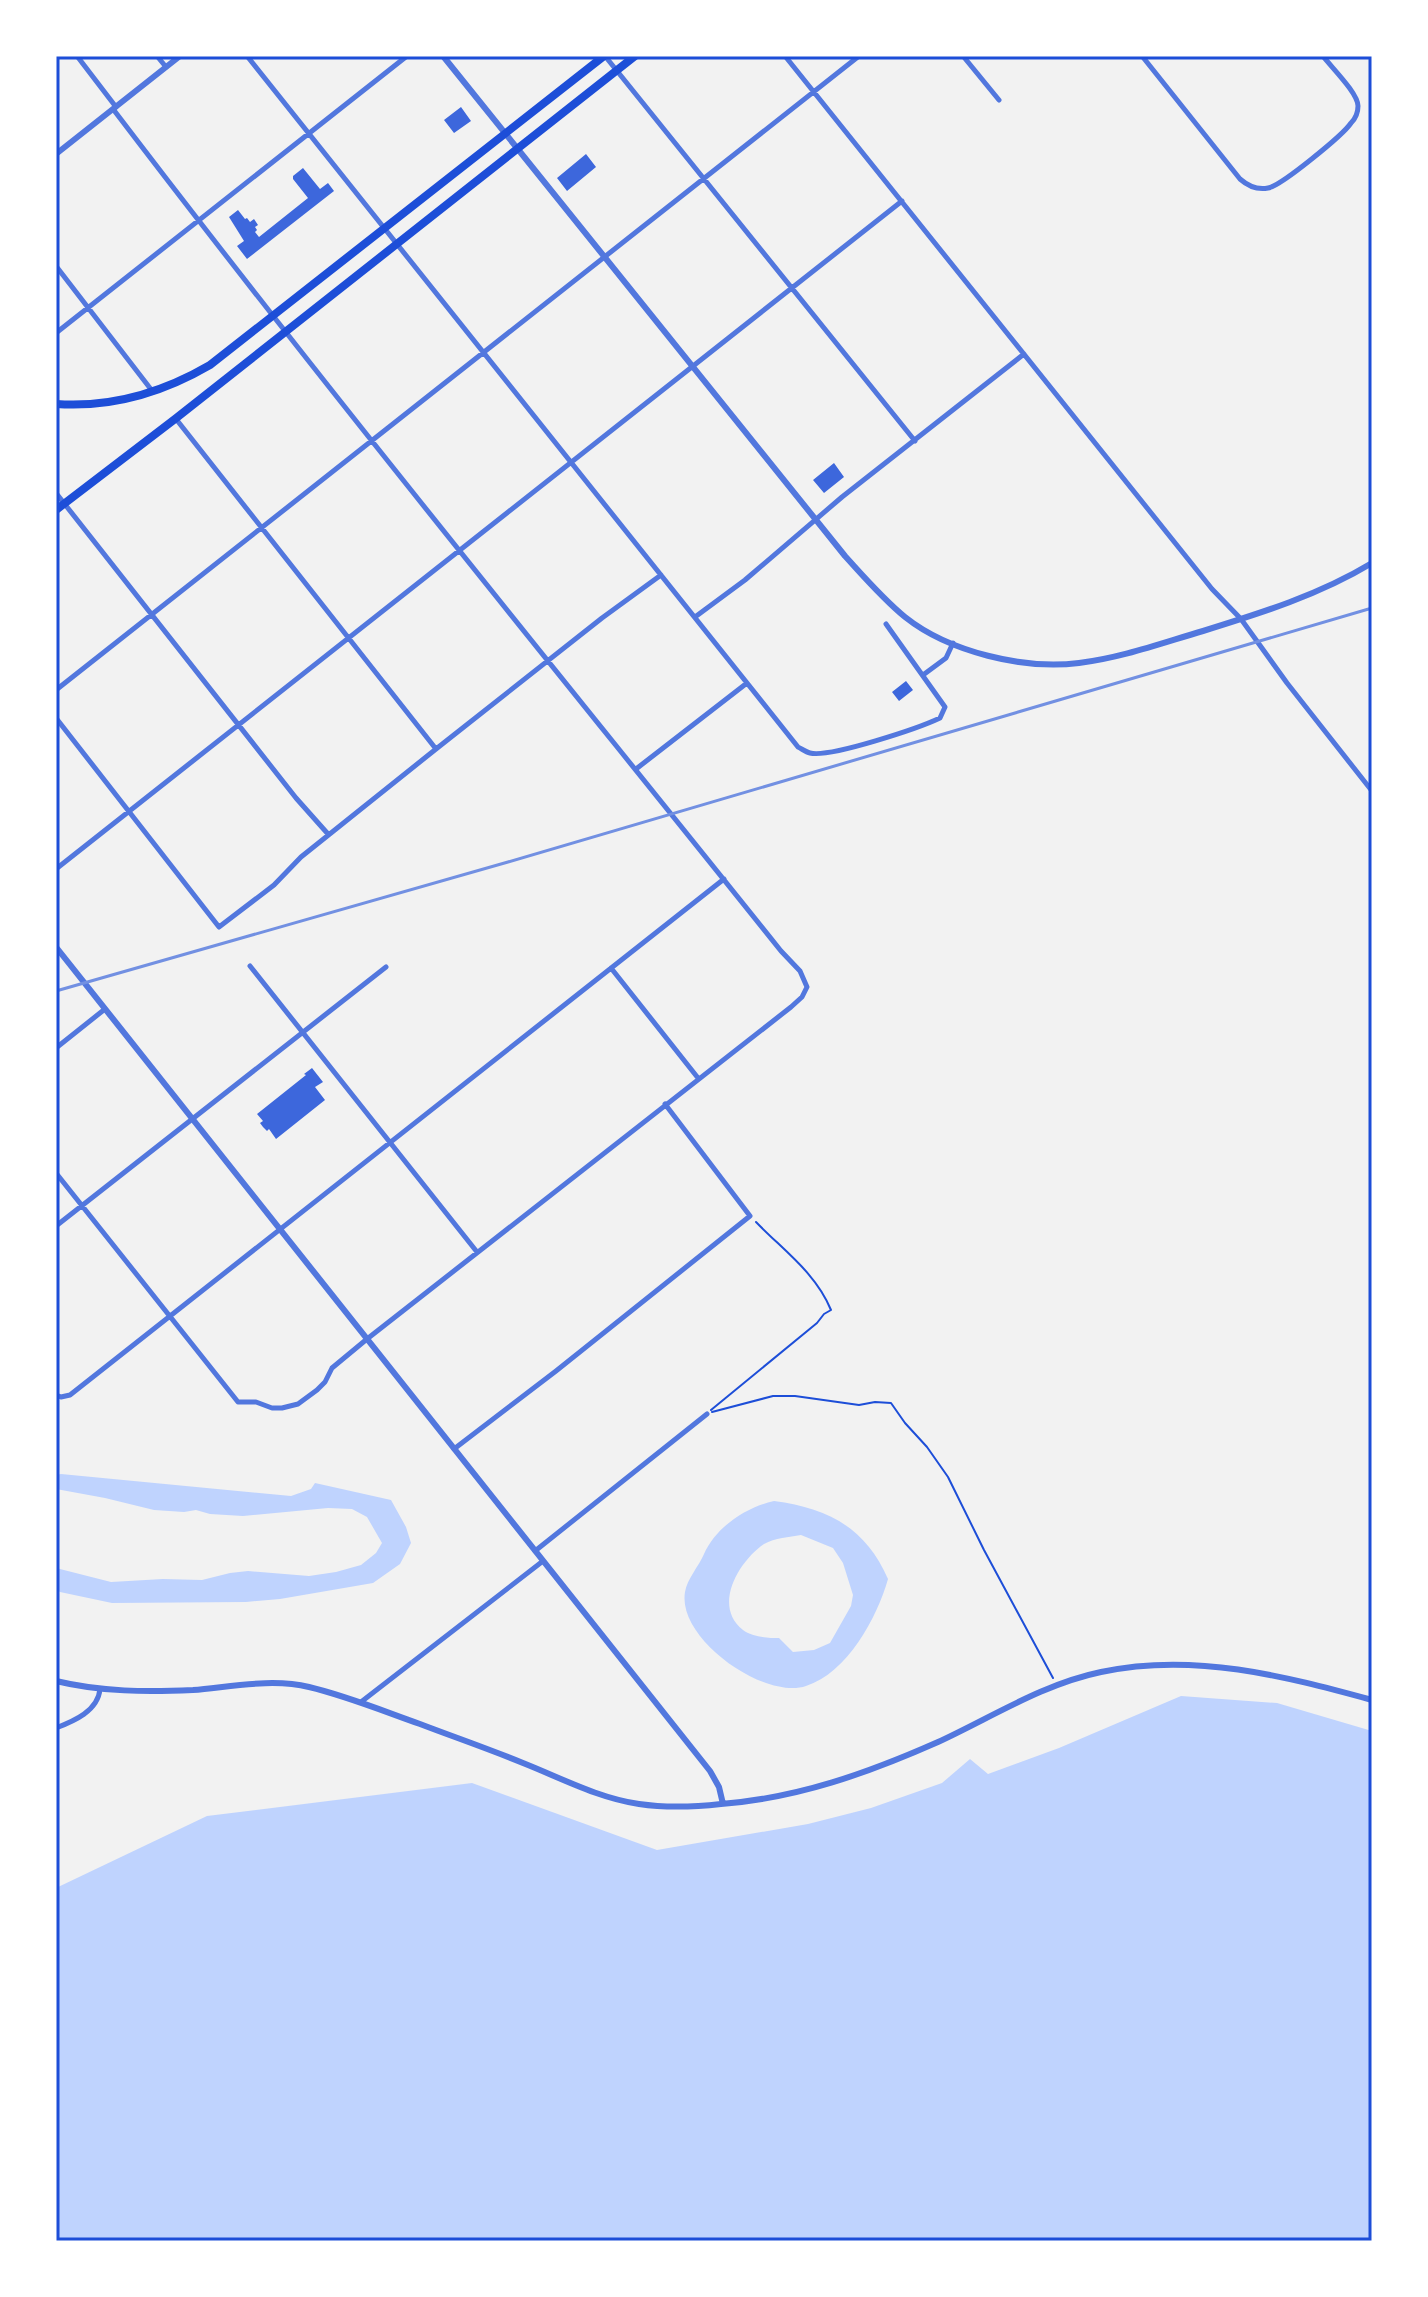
<svg xmlns="http://www.w3.org/2000/svg" width="1428" height="2297" viewBox="0 0 1428 2297" font-family="'Fira Sans Condensed',sans-serif">
<rect width="100%" height="100%" fill="#f2f2f2"/>
<!-- water -->
<path fill="#bfd3fe" fill-rule="evenodd" d="M61 1474 291 1496 311 1489 315 1483 391 1500 406 1527 411 1543 400 1564 373 1583 280 1599 246 1602 112 1603 60 1592 56 1589V1568L111 1582 163 1579 202 1580 230 1573 248 1571 309 1576 336 1572 361 1565 376 1553 382 1543 367 1517 352 1509 328 1508 243 1516 210 1514 196 1510 184 1512 154 1510 105 1498 56 1489V1475Z
M774 1501C828 1508 866 1528 888 1579 877 1618 847 1673 806 1686 765 1700 677 1639 685 1592 687 1579 699 1566 704 1554 716 1527 746 1507 774 1501ZM801 1535 833 1548 843 1563 853 1595 851 1606 830 1643 814 1650 793 1652 779 1638C768 1638 752 1637 743 1630 712 1606 739 1561 764 1544 775 1538 789 1537 801 1535Z
M1181 1696 1277 1703 1372 1731V2241H56V1888L207 1816 472 1783 657 1850 808 1824 871 1808 942 1783 970 1759 988 1774 1059 1748Z"/>
<!-- building -->
<path fill="#3d67dc" d="M461 107 471 121 454 133 444 120Z
M586 154 596 167 567 191 557 178Z
M303 168 320 189 328 183 334 191 247 259 237 246 244 241 229 217 238 210 245 219 247 218 250 222 254 219 258 225 255 227 257 230 255 232 259 237 308 198 293 179V176Z
M834 463 844 477 824 493 813 480Z
M906 681 913 690 899 701 892 692Z
M312 1068 323 1082 315 1087 325 1100 276 1139 269 1129 267 1131 263 1127 260 1123 263 1121 257 1114 306 1075 304 1074Z"/>
<g fill="none" stroke-linecap="round" stroke-linejoin="round">
<!-- path -->
<path stroke="#1d4ed8" stroke-width="2" d="M711 1410 817 1323 824 1314 831 1310C816 1273 783 1250 756 1222
M712 1412 773 1396H795L859 1405 875 1402 891 1403 905 1423 927 1447 948 1477 984 1550 1053 1678"/>
<!-- minor -->
<path stroke="#5277de" stroke-width="5" d="M77 56 116 107
M157 56 166 67
M247 56 798 747C802 749 806 752 810 753 830 758 919 728 940 718L945 707 886 624
M605 56 915 441
M785 56 1212 589 1241 619 1287 683 1372 791
M963 56 999 100
M1142 56 1240 179C1248 186 1258 190 1268 188 1281 186 1343 135 1351 123 1355 119 1358 112 1358 106 1358 93 1331 67 1323 56
M56 266 153 392
M56 333 407 56
M176 419 436 749
M56 493 296 798 328 834
M695 617 745 580 842 497 1024 354
M923 675 946 658 953 643
M56 690 859 56
M56 718 219 927 274 885 301 857 436 749 602 618 661 575
M636 769 747 683
M56 869 902 201
M250 966 477 1252
M611 968 698 1078
M56 1048 105 1009
M56 1173 238 1402H256L272 1408H282L298 1404 317 1390 325 1382 332 1368 367 1339 791 1007 802 997 807 987 800 971 781 951C557 671 330 394 113 109
M56 1226 386 967
M56 1395 61 1397 70 1395 724 879
M454 1449 556 1371 750 1216 665 1104
M535 1551 707 1414
M361 1702 543 1561
M56 1728C74 1721 98 1711 100 1689"/>
<!-- tertiary -->
<path stroke="#5277de" stroke-width="6" d="M443 56 845 556C865 578 883 599 905 617 949 652 1024 670 1079 663 1121 658 1162 643 1203 631 1261 613 1319 595 1372 563
M56 154 180 56
M56 947 710 1771 719 1787 723 1804
M56 1681C101 1692 147 1692 193 1690 230 1687 272 1678 309 1687 347 1696 383 1711 420 1724 454 1737 489 1749 523 1763 561 1778 598 1798 639 1804 666 1808 694 1807 721 1804 798 1798 868 1773 938 1742 992 1717 1043 1684 1101 1672 1193 1652 1284 1676 1372 1700"/>
<!-- primary -->
<path stroke="#1d4ed8" stroke-width="8" d="M56 404C112 408 162 393 210 365L604 56
M56 510 175 419 635 56"/>
<!-- rail -->
<path stroke="#7290e2" stroke-width="3" d="M56 991 508 862 1372 608"/>
</g>
<!-- border -->
<rect width="1428" height="2297" fill="none" stroke="#ffffff" stroke-width="116"/>
<rect x="58" y="58" width="1312" height="2181" fill="none" stroke="#1d4ed8" stroke-width="3"/>
</svg>
